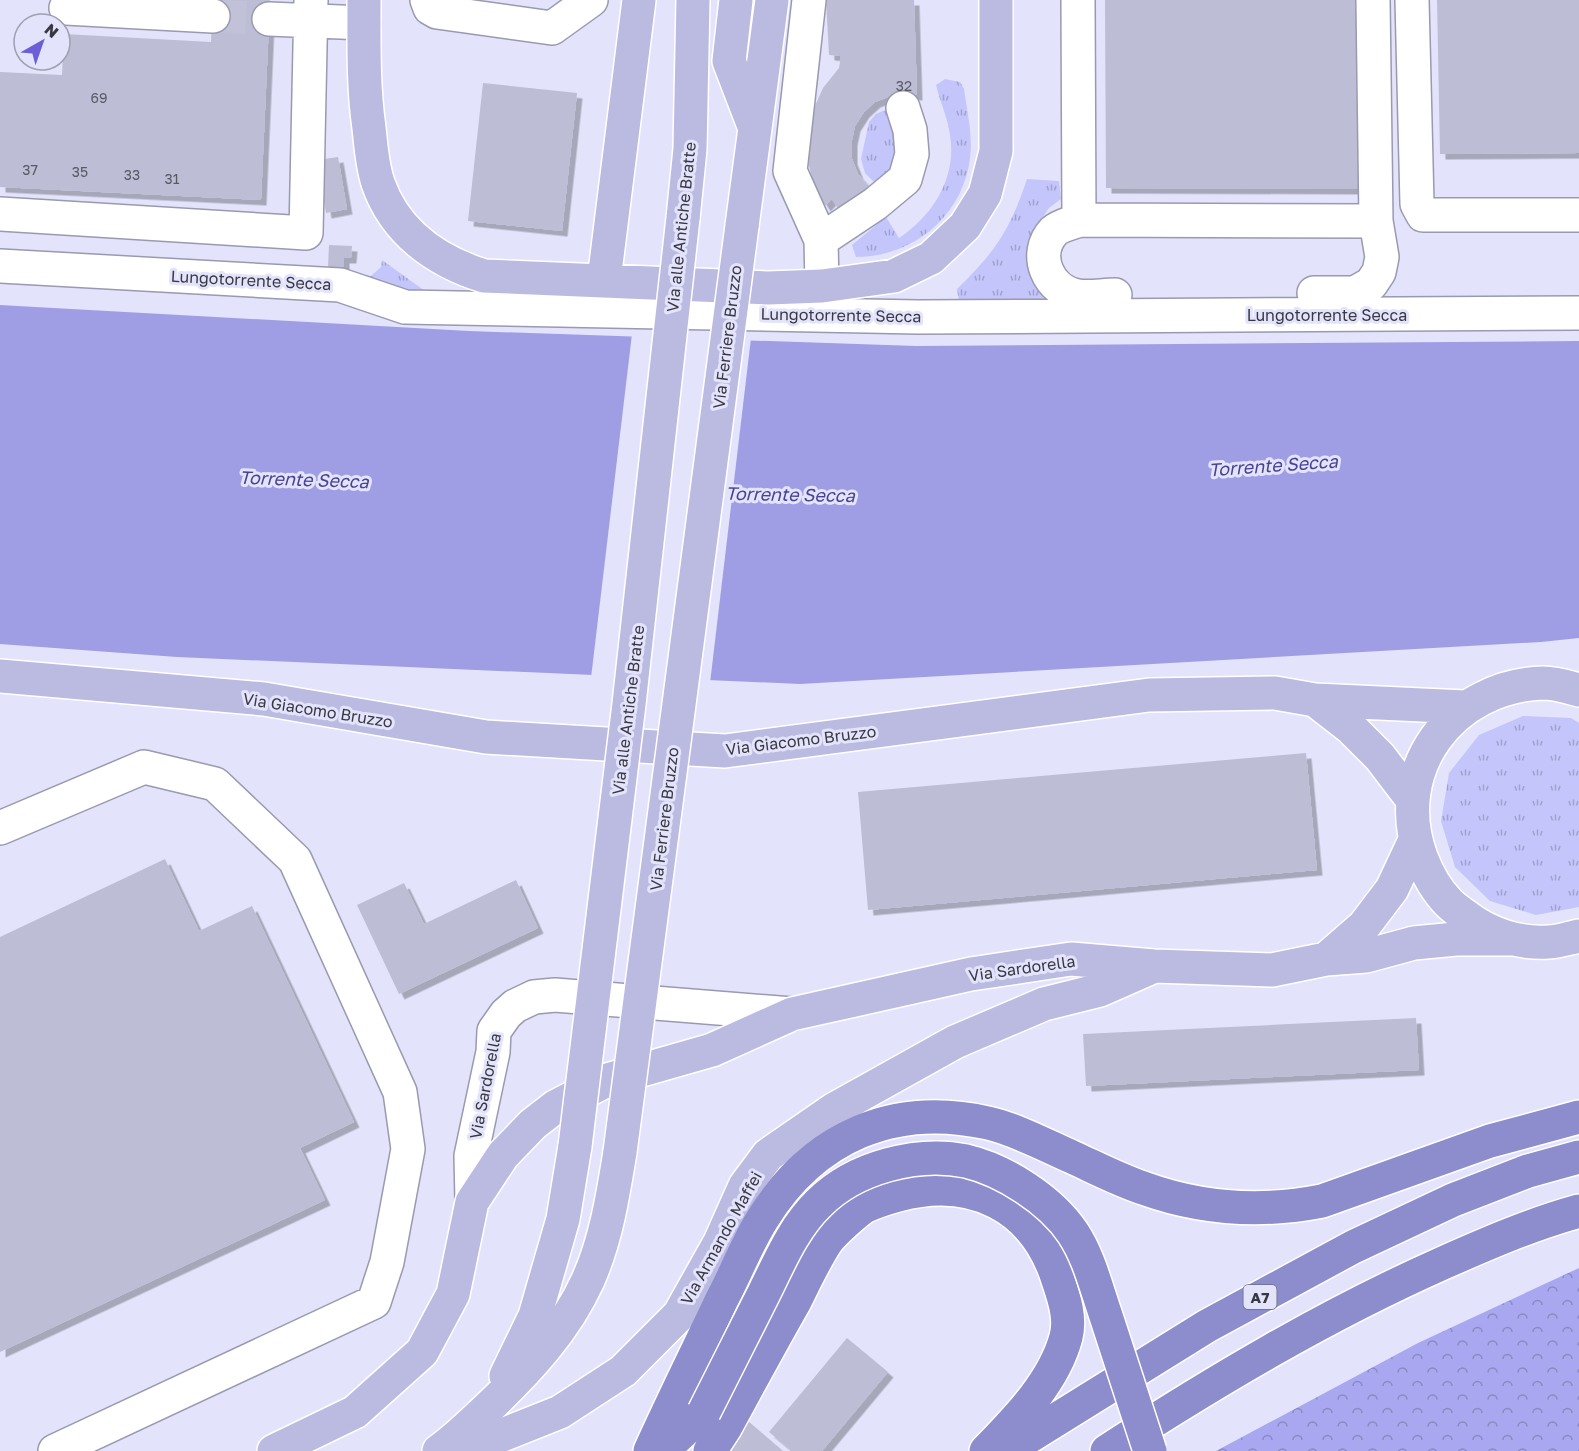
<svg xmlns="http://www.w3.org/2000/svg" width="1579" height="1451" viewBox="0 0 1579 1451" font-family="'Golos Text',sans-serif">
<defs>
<pattern id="grass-tufts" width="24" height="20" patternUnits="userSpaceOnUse" patternTransform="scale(1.5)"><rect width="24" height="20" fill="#c4c5fb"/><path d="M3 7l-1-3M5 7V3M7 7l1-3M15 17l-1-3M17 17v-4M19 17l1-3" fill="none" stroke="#a0a1cd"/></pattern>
<pattern id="forest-crowns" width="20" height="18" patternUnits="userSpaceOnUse" patternTransform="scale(1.5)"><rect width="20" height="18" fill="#a8a7ef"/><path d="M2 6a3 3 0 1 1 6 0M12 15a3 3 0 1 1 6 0" fill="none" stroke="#8a89c3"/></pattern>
<filter id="shadow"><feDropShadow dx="5.5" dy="5.5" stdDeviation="0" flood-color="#0004"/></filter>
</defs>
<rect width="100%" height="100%" fill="#e3e4fc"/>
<!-- grass -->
<path fill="url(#grass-tufts)" d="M945 79 960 82 964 89C967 111 973 135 970 158 963 216 913 257 856 257L852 245 886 217 899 238C933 215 957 178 950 135 948 118 940 102 936 85Z
M885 110 895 119 899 132 893 169 886 180 875 183 865 173 861 159 869 122 876 114Z
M1027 179 1059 181 1061 199 1049 208 1040 221 1034 236 1055 300 959 301 957 289C995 252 1010 230 1027 179Z
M382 260 425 291 431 299 344 272 371 276 381 267Z
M1523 716 1571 718 1579 723V907L1536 915 1490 901 1455 867 1441 821 1449 773 1479 735Z"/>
<!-- forest -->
<path fill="url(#forest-crowns)" d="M1579 1268V1451H1216L1418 1343Z"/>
<!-- water -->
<path fill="#9f9ee5" d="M0 305 469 331 916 346 1579 341V638L1541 642 800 684 177 657 0 644Z"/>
<!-- pier -->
<path fill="#e3e4fc" d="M632 334 751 338 710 683 591 678Z"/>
<!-- building -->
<path fill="#bdbdd5" filter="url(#shadow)" d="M213 0H270L261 200 0 187V72L62 75 64 34 211 42Z
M826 0H914L917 95 896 94 875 102 864 112 855 126 852 140V159L858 174 872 190 842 215 832 199 825 206 815 189 807 158 810 117 823 88 839 68 841 56 829 55Z
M1105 0H1362V189L1106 188Z
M1437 0H1579V153L1440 154Z
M483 83 577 93 562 231 468 221Z
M338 157 347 209 326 213 317 160Z
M329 245 352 246 351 258H344V267H328Z
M1306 753 1317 870 868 910 858 792Z
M165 859 199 931 252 906 354 1122 300 1148 325 1200 0 1352V937Z
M516 880 538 928 399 994 357 905 404 883 424 924Z
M1416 1018 1419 1070 1086 1086 1083 1034Z
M847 1338 888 1372 822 1451H792L769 1432Z
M748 1421 783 1451H724Z"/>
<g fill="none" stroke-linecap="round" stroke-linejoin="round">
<!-- minor-tunnel -->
<path stroke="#c1c2d7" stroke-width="33" stroke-dasharray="33 16" stroke-linecap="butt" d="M213 16 269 19"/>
<!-- minor casing -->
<g stroke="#9999b0" stroke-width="36">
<path id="minor" d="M427 0 430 8 437 12 552 28 591 0
M809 0 790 171 821 240 822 286
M1078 0 1079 220 1376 221 1373 0
M1412 0 1417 204 1423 215H1579
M66 8 213 16
M269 19 364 23
M0 214 306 233 311 0
M1079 220C1072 223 1059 226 1054 231 1032 254 1048 291 1078 296 1089 298 1103 295 1115 295
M821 240 875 204 905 179 912 154 910 130 903 108
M0 266 340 285 405 307 918 317 1579 313
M1314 293H1355L1371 284 1379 272 1382 257 1376 221
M0 828 144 767 215 784 295 860 400 1092 408 1149 387 1262 374 1302 55 1451
M472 1202 471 1156 493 1052 494 1031 506 1014 515 1006 534 997 555 995 792 1014"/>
</g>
<!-- major casing -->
<g stroke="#fff" stroke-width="36">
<path id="major" d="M364 0C364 43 363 86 369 128 371 146 372 165 378 183 395 232 436 261 484 276L768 288 822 286 894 276 931 258 965 226 985 194 996 151V0
M736 0 729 61 754 126
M683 218 690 149 693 0
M742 226 772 0
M604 280 639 0
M0 676 264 699 486 737 725 751 1149 695 1275 693 1315 700 1465 707
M1579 690C1568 687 1555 683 1543 683 1452 686 1389 769 1421 857 1427 873 1436 890 1449 903 1454 908 1461 913 1467 917 1489 934 1520 944 1548 942 1558 942 1569 938 1579 936
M1315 700 1351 728 1380 757 1412 799
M1326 959 1364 926 1392 889 1415 840
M506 1376 535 1316 563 1219 575 1146
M274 1451 355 1412 422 1352 453 1294 472 1202 503 1155 533 1124 555 1107 607 1080 712 1050 792 1014 971 974 1071 959 1154 966 1272 970 1326 959 1366 956 1414 943 1456 939H1512
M439 1451C457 1438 472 1423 487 1409 527 1371 565 1331 588 1280 606 1240 613 1195 620 1152
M462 1451 560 1412 623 1371 679 1315 720 1242 745 1186 768 1155 833 1110 955 1042 1044 1004 1100 990 1150 968"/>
</g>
<!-- highway casing -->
<g stroke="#fff" stroke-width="36">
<path id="highway" d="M650 1451C673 1400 698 1350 722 1299 736 1273 747 1243 763 1218 814 1136 894 1102 988 1123 1015 1129 1047 1146 1072 1157 1096 1168 1119 1180 1143 1188 1201 1209 1261 1213 1322 1201L1490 1141 1579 1117
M662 1451 704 1412
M710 1451 725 1428C748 1386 771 1343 795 1301 805 1281 815 1259 827 1241 834 1232 855 1213 864 1207 874 1202 887 1198 898 1195 972 1175 1035 1206 1058 1280 1064 1298 1071 1318 1066 1337 1054 1382 1017 1419 986 1451
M1006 1451 1207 1326 1353 1247 1453 1200 1528 1171 1579 1157
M1107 1451C1215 1381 1326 1315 1443 1263 1488 1243 1532 1224 1579 1211"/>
</g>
<!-- minor -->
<use href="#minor" stroke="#fff" stroke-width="33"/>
<!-- major -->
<use href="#major" stroke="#bbbae1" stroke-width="33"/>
<!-- highway -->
<use href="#highway" stroke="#8d8ccd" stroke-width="33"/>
<!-- major-bridge casing -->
<g stroke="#fff" stroke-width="36" stroke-linecap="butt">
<path id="major-bridge" d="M575 1146 629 704 683 218
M620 1152 742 226"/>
</g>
<!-- highway-bridge casing -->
<g stroke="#fff" stroke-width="36" stroke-linecap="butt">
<path id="highway-bridge" d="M704 1412C724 1373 743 1334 763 1295 779 1263 793 1228 819 1203 855 1167 918 1151 966 1161 1004 1170 1051 1200 1073 1233 1089 1257 1096 1287 1105 1313 1120 1359 1135 1405 1150 1451"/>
</g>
<!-- major-bridge -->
<use href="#major-bridge" stroke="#bbbae1" stroke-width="33"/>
<!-- highway-bridge -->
<use href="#highway-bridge" stroke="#8d8ccd" stroke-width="33"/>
</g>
<g text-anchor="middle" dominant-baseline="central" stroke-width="6" stroke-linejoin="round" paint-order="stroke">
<!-- number labels -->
<g font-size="14" fill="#595966">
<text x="904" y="85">32</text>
<text x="99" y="97">69</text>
<text x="30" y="169">37</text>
<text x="80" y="171">35</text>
<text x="132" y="174">33</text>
<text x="172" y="178">31</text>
</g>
<!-- shield labels -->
<rect fill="#e3e4fc" stroke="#6b6c79" stroke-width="1.5" x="1243.5" y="1285" width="33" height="24" rx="4.5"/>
<g font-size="15" font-weight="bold" fill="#383841">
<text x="1260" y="1297">A7</text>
</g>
<!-- street labels -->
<g font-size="16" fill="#383841" stroke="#e3e4fc">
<text transform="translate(681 227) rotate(-84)">Via alle Antiche Bratte</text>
<text transform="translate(251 280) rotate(3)">Lungotorrente Secca</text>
<text transform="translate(841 315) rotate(1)">Lungotorrente Secca</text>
<text x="1327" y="315">Lungotorrente Secca</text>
<text transform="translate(727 337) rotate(-83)">Via Ferriere Bruzzo</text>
<text transform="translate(318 710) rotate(9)">Via Giacomo Bruzzo</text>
<text transform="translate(628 710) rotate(-83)">Via alle Antiche Bratte</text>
<text transform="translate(801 740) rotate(-7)">Via Giacomo Bruzzo</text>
<text transform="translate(664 819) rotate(-83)">Via Ferriere Bruzzo</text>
<text transform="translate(1022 968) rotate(-8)">Via Sardorella</text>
<text transform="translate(485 1086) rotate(-79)">Via Sardorella</text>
<text transform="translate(721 1238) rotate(-61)">Via Armando Maffei</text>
</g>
<!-- water labels -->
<g font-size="18" font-style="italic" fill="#494194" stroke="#e3e4fc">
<text transform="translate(1273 465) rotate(-4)">Torrente Secca</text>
<text transform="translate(304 479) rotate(2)">Torrente Secca</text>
<text transform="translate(790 494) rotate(1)">Torrente Secca</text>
</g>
</g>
<!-- north arrow -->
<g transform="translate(42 42) rotate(40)"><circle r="28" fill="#e3e4fc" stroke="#9f9fb1" stroke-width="1.5"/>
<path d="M0-4.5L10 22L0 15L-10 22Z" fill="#6c5ed8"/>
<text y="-9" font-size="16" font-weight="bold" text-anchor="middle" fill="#383841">N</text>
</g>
</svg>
